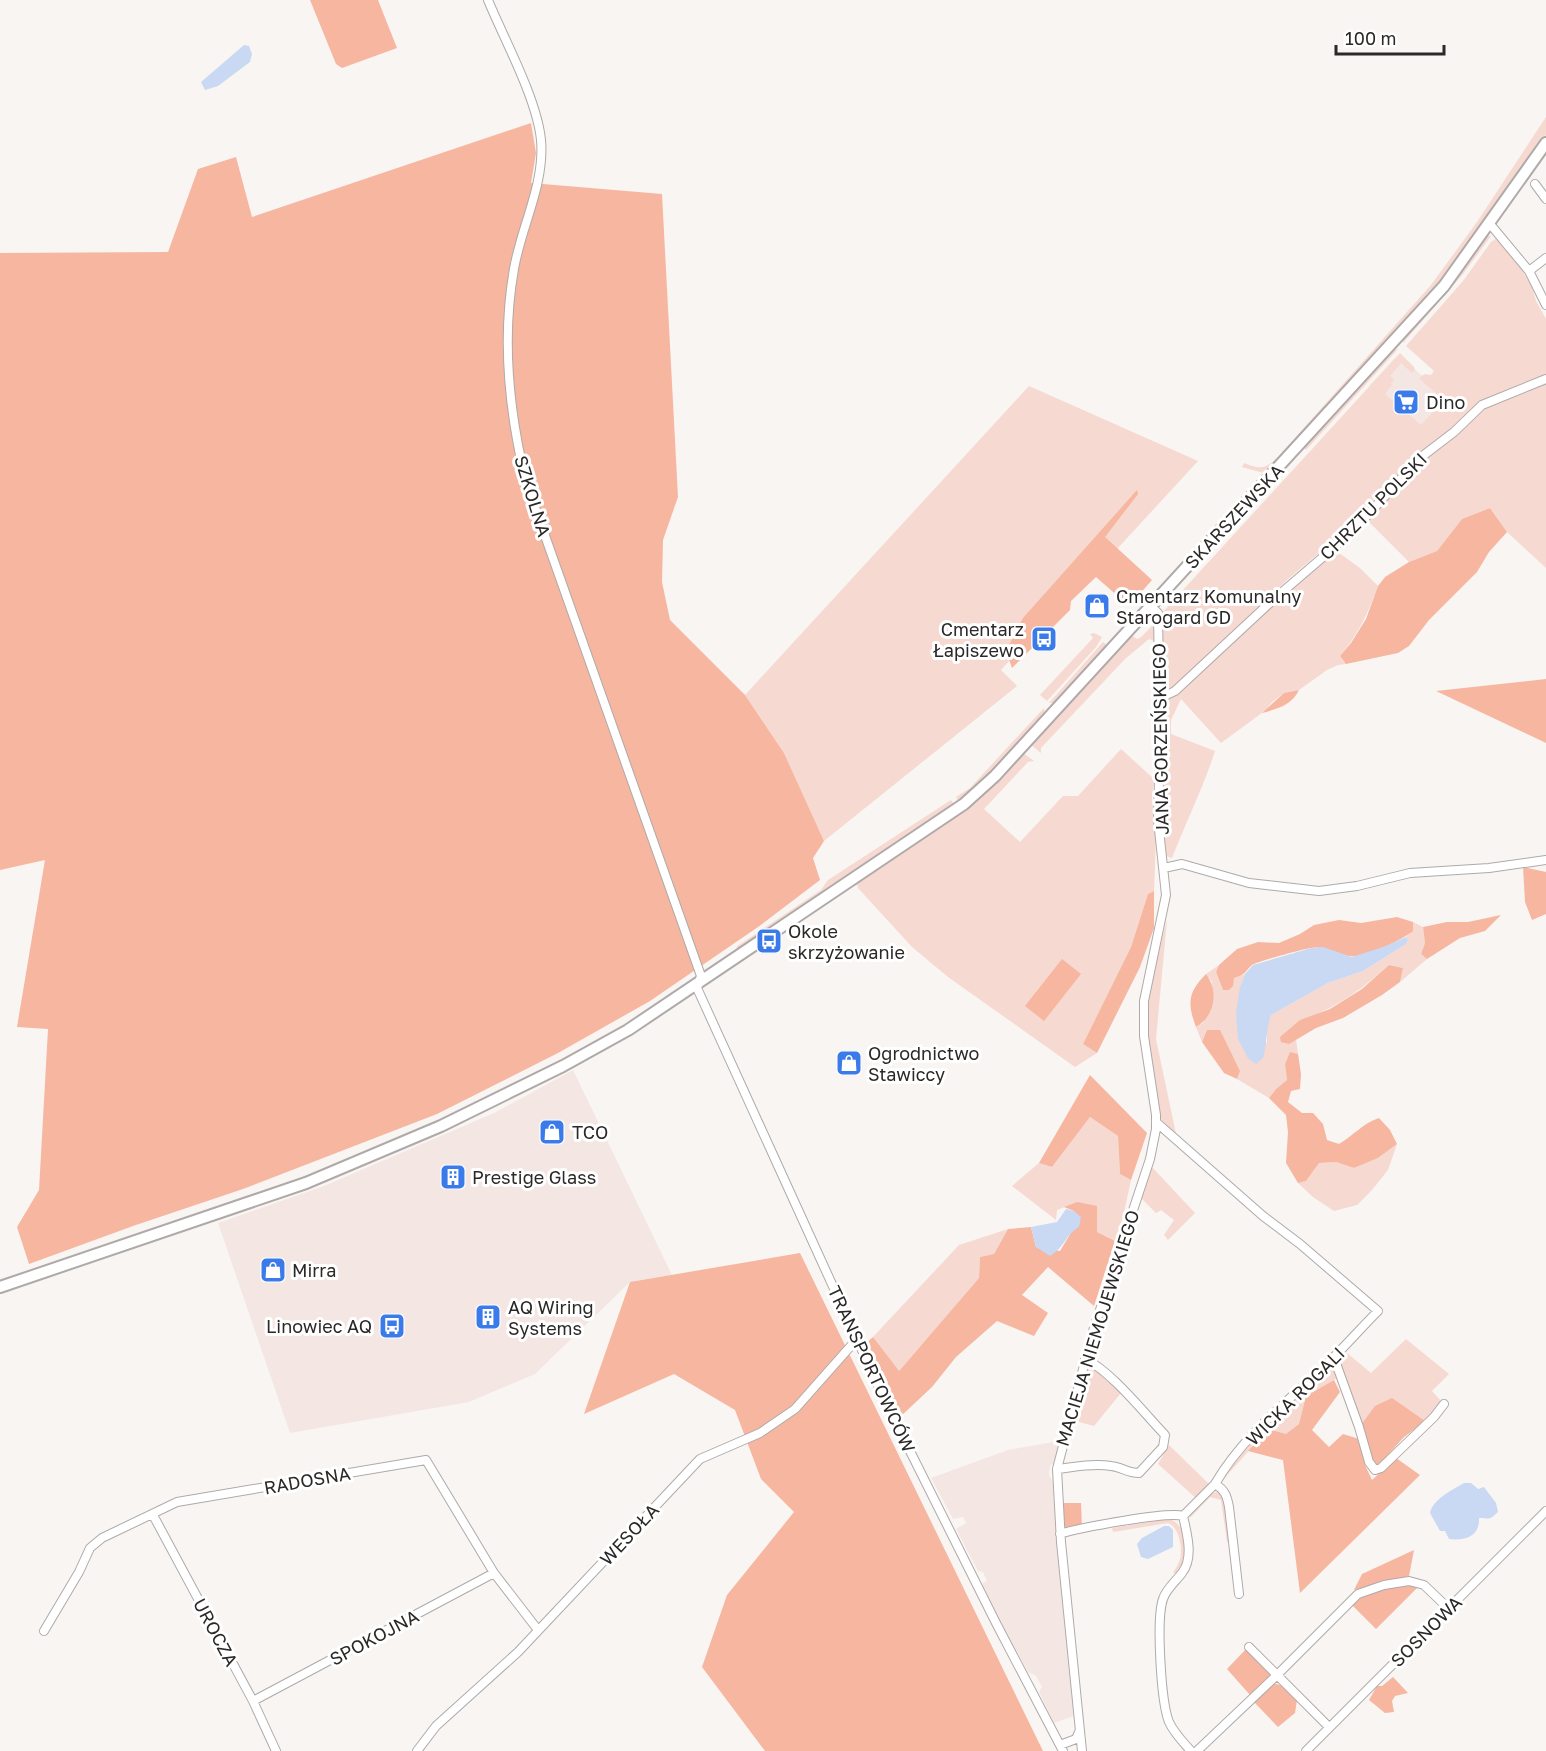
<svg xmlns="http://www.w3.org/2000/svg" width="1546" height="1751" viewBox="0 0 1546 1751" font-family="'Golos Text',sans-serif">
<rect width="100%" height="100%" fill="#f9f5f3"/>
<!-- built -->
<path fill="#f4e7e3" d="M1394 359H1403L1456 405 1432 441 1369 386Z
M573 1070 672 1275 630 1282 535 1374 469 1402 290 1433 218 1223 324 1186 494 1113Z
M1059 1441 1055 1462 1050 1466 1049 1475 1053 1482 1074 1716 1054 1723 1039 1692 1042 1687 1036 1676 1028 1672 982 1587 983 1583 987 1581 983 1572 978 1571 956 1529 966 1523 963 1517 953 1519 931 1478 1008 1450Z"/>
<!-- green -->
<path fill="#f6d9d0" d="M1546 117V135L1481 229 1423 305 1267 474 1242 467 1244 463C1262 470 1265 469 1278 457L1431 285 1477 222Z
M1488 236H1491L1463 274 1403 343V338L1483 239Z
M1497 238 1520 267 1532 287 1536 301 1546 319V374L1502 394 1432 444 1355 523 1288 579 1183 680 1169 691 1162 692 1161 614 1400 353 1414 367 1415 370 1412 373 1401 363 1390 376 1394 380 1391 383 1392 385 1385 394 1421 425 1434 411H1436L1443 400 1419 378 1425 374 1431 375 1434 371 1406 346 1463 281 1491 242Z
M1398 349 1306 450 1304 446 1392 350Z
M1546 383V568L1507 532 1490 508 1462 519 1437 551 1409 562 1368 521 1428 453 1483 406Z
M1029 386 1198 461 1117 549 1082 580 1001 670 1017 686 824 841 784 753 745 695Z
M1339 553 1360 568 1378 586C1368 613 1359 633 1340 656L1346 664 1338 665 1327 670 1299 690 1284 693 1272 702 1266 710 1221 743 1181 699 1171 720V734L1215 751C1203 788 1186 822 1172 858L1166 856 1161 795V705L1164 700C1197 672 1231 646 1262 616 1281 597 1313 559 1339 553Z
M1154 624V641L1149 639 1125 659 1041 748V753L1030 744 1131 635 1137 639 1141 637Z
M1094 633 1102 637 1096 647 1047 701 1040 695 1093 638 1090 634Z
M1103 642 1106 644 1104 651 1057 703H1049Z
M1044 708 1045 713 988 778 958 801 956 797 970 788Z
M1121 749 1154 779 1152 797 1156 837 1154 891 1148 894 1131 947 1083 1044 1097 1053 1075 1067 948 977 912 947 858 888 856 880 1023 753 1034 761 1028 762 984 809 1020 842 1063 796H1078Z
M951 800 954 804 949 809 740 949 736 947 821 890 828 880Z
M1167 920 1156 1039 1176 1134 1160 1118 1149 1060 1146 1024 1148 991Z
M1413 922 1423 927 1425 943 1421 954 1427 959 1400 982 1403 968 1389 965C1358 992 1339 1006 1300 1021L1289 1044 1296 1039 1298 1054 1290 1053 1285 1064 1287 1080 1276 1089 1269 1098 1237 1079 1240 1071 1234 1059 1207 1030 1202 1042 1196 1027 1203 1023 1212 982 1206 974 1219 965 1216 972 1223 990H1229L1234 978 1245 974 1240 987 1267 1044V1026L1271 1015 1328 983 1363 971 1406 944 1408 940 1406 937 1413 930Z
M1090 1117 1118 1136 1120 1174 1131 1180 1123 1217 1115 1241 1097 1232 1077 1202 1057 1210 1056 1220 1012 1186 1039 1163 1052 1167Z
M1397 1144 1388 1170 1372 1190 1357 1205 1334 1211 1313 1197 1298 1183 1306 1181 1319 1163 1336 1162 1354 1168 1378 1158Z
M1151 1166 1195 1213 1168 1240 1164 1235 1174 1220 1161 1210 1156 1213 1140 1197Z
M1008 1229 994 1254 980 1257 979 1278 898 1372 873 1337 959 1245Z
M1406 1339 1449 1374 1432 1391 1441 1401 1425 1421 1361 1425 1341 1364 1347 1353 1371 1373Z
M1088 1368 1094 1369 1121 1393 1094 1426 1072 1420 1084 1372Z
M1328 1368 1333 1369 1339 1377 1306 1396 1299 1424 1286 1434 1268 1429 1222 1481 1221 1479 1260 1432Z
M1169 1445 1209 1484 1197 1499 1158 1464Z
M1219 1491 1224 1497 1230 1542H1227L1221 1500 1210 1497 1190 1518V1514L1211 1494Z
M1169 1519C1191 1526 1186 1558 1178 1573H1173C1175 1569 1179 1564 1180 1559 1183 1548 1179 1527 1168 1523L1113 1532 1112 1528Z"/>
<!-- forest -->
<path fill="#f6b6a0" d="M310 0H378L397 48 342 68 336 64Z
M531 123 536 153 531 183 662 194 678 497 663 540 662 582 670 620 745 695 784 753 824 841 813 858 820 880 758 927 650 1001 558 1053 437 1114 243 1189 133 1226 29 1264 17 1227 39 1190 48 1029 17 1027 45 860 0 870V253L168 252 198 169 236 157 252 217Z
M1137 490 1138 494 1105 537 1152 580 1129 606 1096 577 1071 601 1070 610 1012 668 1006 651 1023 618Z
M1490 508 1507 532 1489 552 1477 572 1429 620 1409 646 1398 653 1346 664 1340 656 1351 643 1366 619 1378 586 1385 577 1409 562 1437 551 1462 519Z
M1546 679V743L1436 691Z
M1299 690C1292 705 1277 709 1262 713L1284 693Z
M1523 867 1546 872V914L1532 920 1525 902Z
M1154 891V928L1140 967 1097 1053 1083 1044 1131 947 1148 894Z
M1501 915 1485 931 1460 938 1427 959 1421 954 1425 943 1423 927 1447 922H1468Z
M1397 917 1413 922V931C1402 940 1365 958 1350 956 1336 955 1325 945 1310 948 1301 950 1258 961 1252 965 1244 972 1247 974 1234 978L1233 986 1229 990H1223L1216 972 1219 965 1237 949 1258 942 1279 943 1300 934 1314 925 1339 920 1361 923Z
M1062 959 1081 974 1044 1021 1025 1006Z
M1389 965 1403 968 1400 982 1382 995 1343 1018 1316 1028 1289 1044 1281 1042 1280 1037 1300 1020 1330 1009 1362 989Z
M1206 974C1219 991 1215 1016 1196 1027 1187 1003 1188 992 1206 974Z
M1207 1030H1220L1240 1071 1237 1079 1224 1073 1202 1042Z
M1290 1052 1298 1054 1301 1074 1300 1089 1291 1091 1288 1102 1302 1113H1313L1323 1124 1327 1140 1339 1144C1353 1136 1363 1123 1379 1118L1390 1130 1397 1144 1378 1158 1354 1168 1336 1162 1319 1163 1306 1181 1298 1183 1286 1163 1288 1132 1286 1115 1269 1098 1276 1089 1287 1080 1285 1064Z
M1090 1075 1147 1133 1131 1180 1120 1174 1118 1136 1090 1117 1052 1167 1039 1163Z
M1077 1202 1097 1206V1232L1115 1241 1094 1306 1048 1267 1022 1295 1048 1313 1034 1336 997 1321 956 1357 932 1387 901 1416 865 1344 873 1337 899 1371 979 1278 980 1257 994 1254 1008 1229 1031 1227 1036 1247 1060 1251 1072 1231 1074 1211 1064 1207Z
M800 1253 1043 1751H765L702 1667 727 1595 794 1512 761 1479 735 1410 674 1374 584 1414 630 1282Z
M1334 1380 1340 1392 1312 1430 1329 1447 1343 1434 1359 1439 1365 1465 1372 1480 1396 1458 1420 1475 1300 1593 1283 1460 1248 1451 1268 1429 1286 1434 1299 1424 1306 1396Z
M1392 1398 1425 1421 1403 1438 1378 1466 1373 1461 1361 1425 1375 1406Z
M1061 1503H1081L1082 1527 1063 1530Z
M1414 1550 1409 1576 1354 1590 1362 1574Z
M1410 1585 1419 1586 1376 1629 1351 1604C1369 1591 1388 1587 1410 1585Z
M1246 1649 1272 1674 1250 1695 1227 1669Z
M1393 1677 1408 1693 1395 1696 1392 1701 1394 1712 1385 1713 1369 1700 1377 1686H1382Z
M1272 1683 1284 1686 1297 1700 1295 1713 1278 1727 1254 1702Z"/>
<!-- water -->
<path fill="#c9d9f3" d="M244 45 249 46 252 54 250 62 218 86 205 90 201 82Z
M1406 937 1408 940 1406 944 1363 971 1328 983 1271 1015C1266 1029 1267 1044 1263 1058L1256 1064 1248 1058 1238 1039 1236 1013 1240 987 1245 974 1253 965 1311 948 1323 947 1352 957 1386 946Z
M1066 1209 1074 1211 1081 1217 1079 1227C1065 1235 1065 1247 1050 1256L1036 1247 1031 1227 1057 1222Z
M1464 1483H1471L1478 1489 1484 1487 1496 1503 1498 1512C1489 1521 1489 1518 1479 1518 1480 1536 1466 1541 1449 1539L1445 1531H1440L1430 1513C1433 1499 1452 1490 1464 1483Z
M1164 1526H1169L1173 1530V1547L1148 1559 1141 1557 1137 1544 1142 1538Z"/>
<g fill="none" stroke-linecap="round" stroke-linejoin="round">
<!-- minor casing -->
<g stroke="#afaaa9" stroke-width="10">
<path id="minor" d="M488 0C504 39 537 99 541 140 545 184 521 227 514 269 501 341 509 412 526 482L701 976 697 988 887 1405 996 1623 1063 1751
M1535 184 1546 199
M1490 224 1529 271 1546 305
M1529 271 1546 258
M1158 699 1175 691 1274 599 1337 545 1364 519 1420 458 1454 432 1482 405 1546 379
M1164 868 1182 864 1249 883 1319 891 1357 886 1410 873 1489 868 1546 860
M1156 1122 1263 1216 1300 1244 1378 1311C1362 1327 1347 1344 1331 1360 1291 1399 1243 1435 1215 1484
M1332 1359 1337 1366 1359 1427 1369 1462 1375 1470 1381 1468 1434 1417 1444 1404
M1057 1469C1075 1467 1093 1463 1111 1466 1122 1467 1127 1473 1139 1473L1163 1447 1165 1435C1144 1413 1111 1371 1085 1359
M153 1515 253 1701 276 1751
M1183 1516C1187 1534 1194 1558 1182 1573 1176 1581 1166 1589 1163 1599 1156 1619 1161 1702 1169 1722 1174 1733 1183 1742 1191 1751
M1183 1516 1215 1484C1225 1490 1227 1496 1229 1507L1239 1594
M1060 1534C1078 1528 1169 1511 1183 1516
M44 1631 79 1572 90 1548 102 1538 177 1502 426 1460 494 1573 538 1630
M1249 1647 1329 1727
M253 1701 494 1573
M1060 1745 1076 1739 1079 1732
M417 1751 436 1726 518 1652 700 1459 760 1433 795 1409 857 1339
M1082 1751 1061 1542 1057 1469 1093 1331 1150 1159 1156 1129V1115L1144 1036V1001L1166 895 1158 820 1160 738 1158 613 1151 606
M1197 1751 1276 1676 1358 1594 1384 1585 1409 1581 1424 1585 1449 1609
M1306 1751 1546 1511"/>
</g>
<!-- secondary casing -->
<g stroke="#afaaa9" stroke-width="14">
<path id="secondary" d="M0 1287 306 1183 441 1126 563 1066 628 1030 964 804 995 776 1444 286 1546 143"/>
</g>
<!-- minor -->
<use href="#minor" stroke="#fff" stroke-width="8"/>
<!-- secondary -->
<use href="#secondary" stroke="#fff" stroke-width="10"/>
</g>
<!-- icons -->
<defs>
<g id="supermarket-square" transform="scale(1.35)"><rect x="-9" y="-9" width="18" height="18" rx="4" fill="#3b7be9" stroke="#fff"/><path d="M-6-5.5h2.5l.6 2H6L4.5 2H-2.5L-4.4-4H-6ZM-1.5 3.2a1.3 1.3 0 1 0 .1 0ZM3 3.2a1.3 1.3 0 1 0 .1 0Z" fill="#fff"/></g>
<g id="shop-square" transform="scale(1.35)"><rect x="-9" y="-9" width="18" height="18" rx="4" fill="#3b7be9" stroke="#fff"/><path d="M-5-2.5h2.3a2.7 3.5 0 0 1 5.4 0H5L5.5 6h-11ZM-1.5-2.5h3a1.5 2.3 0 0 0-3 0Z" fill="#fff"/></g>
<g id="bus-square" transform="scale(1.35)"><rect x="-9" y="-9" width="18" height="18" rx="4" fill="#3b7be9" stroke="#fff"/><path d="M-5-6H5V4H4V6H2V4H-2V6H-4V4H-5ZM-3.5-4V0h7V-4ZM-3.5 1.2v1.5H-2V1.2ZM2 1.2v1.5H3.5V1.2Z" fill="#fff"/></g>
<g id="building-square" transform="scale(1.35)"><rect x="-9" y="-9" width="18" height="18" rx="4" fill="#3b7be9" stroke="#fff"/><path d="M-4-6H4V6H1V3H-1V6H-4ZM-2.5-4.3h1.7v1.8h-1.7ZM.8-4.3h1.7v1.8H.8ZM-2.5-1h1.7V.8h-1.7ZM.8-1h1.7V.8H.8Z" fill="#fff"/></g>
</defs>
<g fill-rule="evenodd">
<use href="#supermarket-square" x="1406" y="402"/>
<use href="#shop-square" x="1097" y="606"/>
<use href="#bus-square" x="1044" y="639"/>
<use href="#bus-square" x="769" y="941"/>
<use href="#shop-square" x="849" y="1063"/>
<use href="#shop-square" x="552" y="1132"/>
<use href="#building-square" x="453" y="1177"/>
<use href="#shop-square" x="273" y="1270"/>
<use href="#building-square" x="488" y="1317"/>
<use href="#bus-square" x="392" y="1326"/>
</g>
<g text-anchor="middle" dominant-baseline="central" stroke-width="6" stroke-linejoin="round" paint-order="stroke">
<!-- poi labels -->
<g font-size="18" fill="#2a2928" stroke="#fff" text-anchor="start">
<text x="1426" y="402">Dino</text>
<text x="1116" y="596">Cmentarz Komunalny<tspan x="1116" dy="21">Starogard GD</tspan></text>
<text x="1024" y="629" text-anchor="end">Cmentarz<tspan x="1024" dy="21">Łapiszewo</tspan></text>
<text x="788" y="931">Okole<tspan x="788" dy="21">skrzyżowanie</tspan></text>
<text x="868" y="1053">Ogrodnictwo<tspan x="868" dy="21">Stawiccy</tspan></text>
<text x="572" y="1132">TCO</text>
<text x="472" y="1177">Prestige Glass</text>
<text x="292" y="1270">Mirra</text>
<text x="508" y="1307">AQ Wiring<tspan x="508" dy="21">Systems</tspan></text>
<text x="372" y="1326" text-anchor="end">Linowiec AQ</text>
</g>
<!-- street labels -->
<g font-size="18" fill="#2a2928" stroke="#fff">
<text transform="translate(533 496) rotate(73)">SZKOLNA</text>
<text transform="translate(1373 506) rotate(-45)">CHRZTU POLSKI</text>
<text transform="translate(1234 516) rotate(-47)">SKARSZEWSKA</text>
<text transform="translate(1160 739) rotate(-91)">JANA GORZEŃSKIEGO</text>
<text transform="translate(1097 1328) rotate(-73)">MACIEJA NIEMOJEWSKIEGO</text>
<text transform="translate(872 1369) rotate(65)">TRANSPORTOWCÓW</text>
<text transform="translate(1295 1396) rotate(-45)">WICKA ROGALI</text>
<text transform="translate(307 1480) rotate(-10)">RADOSNA</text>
<text transform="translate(629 1534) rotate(-47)">WESOŁA</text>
<text transform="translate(1426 1631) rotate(-45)">SOSNOWA</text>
<text transform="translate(216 1632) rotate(62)">UROCZA</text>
<text transform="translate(374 1637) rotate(-28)">SPOKOJNA</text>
</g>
</g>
<!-- scale -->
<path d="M1336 45v9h108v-9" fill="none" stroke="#2a2928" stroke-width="3"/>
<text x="1345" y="45" font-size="18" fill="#2a2928" stroke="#ffffff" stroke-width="4.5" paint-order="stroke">100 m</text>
</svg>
